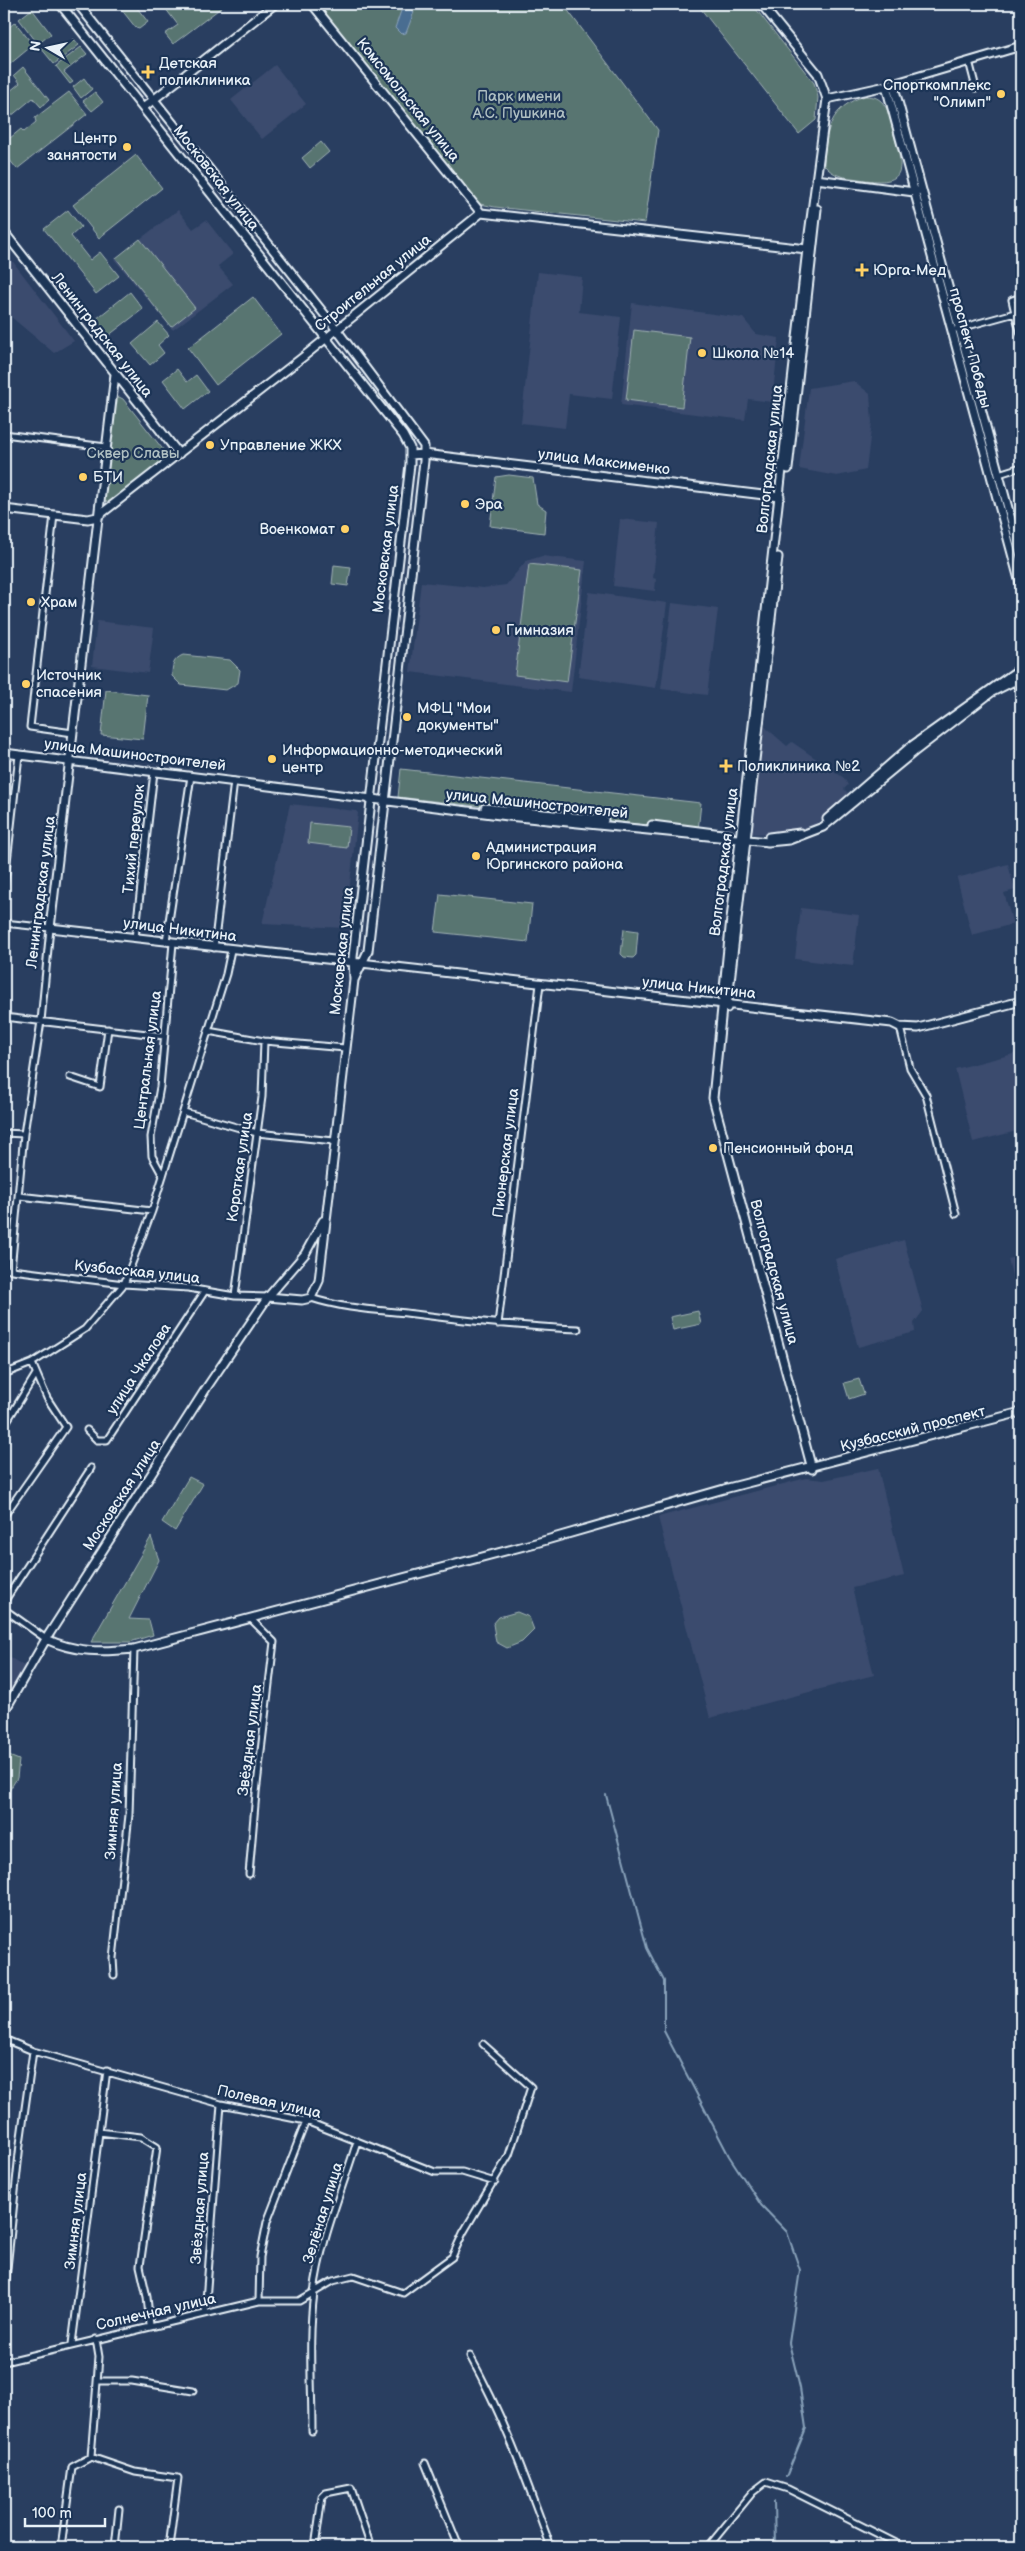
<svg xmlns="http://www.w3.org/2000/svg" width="1025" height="2551" viewBox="0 0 1025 2551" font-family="'Balsamiq Sans',sans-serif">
<rect width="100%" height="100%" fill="#293e60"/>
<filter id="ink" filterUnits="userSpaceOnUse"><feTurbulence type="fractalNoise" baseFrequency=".02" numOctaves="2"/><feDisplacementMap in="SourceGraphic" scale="10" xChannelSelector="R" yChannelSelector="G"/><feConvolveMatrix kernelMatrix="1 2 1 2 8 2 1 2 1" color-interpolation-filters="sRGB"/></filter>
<g filter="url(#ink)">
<!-- built -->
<path fill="#3b4b6e" d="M275 65 306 104 262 139 231 100Z
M178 210 193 229 206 220 233 254 218 266 233 284 173 330 114 259Z
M4 250 74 341 54 353 4 311Z
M538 272 582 277 579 312 621 317 612 399 569 394 565 428 521 423Z
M632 303 743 318 756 334 779 338 772 402 748 399 745 420 621 405Z
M854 381 870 394 872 422 866 470 837 476 799 469 809 388Z
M620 519 659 523 653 578 656 579 655 591 613 586Z
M542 556 586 561 571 692 410 672 421 582 483 588 506 585 526 561Z
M589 592 667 603 656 688 578 677Z
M672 603 718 609 707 695 661 689Z
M97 621 154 628 148 673 92 666Z
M763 725 787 746 792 742 844 778 848 785 844 789 849 794 830 815 808 828 789 833 752 834Z
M290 804 356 811 358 813 345 928 262 924Z
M1008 864 1015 890 1004 893 1013 924 972 935 957 878Z
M801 908 859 915 853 966 795 959Z
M1021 1052V1130L973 1142 955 1069Z
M904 1240 923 1311 914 1323 915 1332 858 1347 835 1259Z
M1021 1256V1312L1008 1259Z
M878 1468 904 1576 852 1588 874 1675 710 1718 658 1517 806 1478 824 1480Z
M4 1654 24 1666 4 1708Z"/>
<!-- green -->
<path fill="#597471" stroke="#a0b2b4" d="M117 4H134L148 22 139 29 136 28Z
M162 4H226L173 44 165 34 178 25Z
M317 4H563L658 130 645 223 495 207 475 203Z
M697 4H752L814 83 818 97 816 120 799 134Z
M32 9 51 34 38 44 19 19Z
M15 22 33 45 4 69V32Z
M74 39 79 45 54 64 41 48 45 45 54 55Z
M81 47 87 54 64 72 73 82 70 84 56 66Z
M23 67 49 100 41 107 33 98 4 122V96L20 83 14 75Z
M84 78 92 89 81 98 73 87Z
M69 92 87 114 17 169 4 153V143L21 129 24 132 36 122 35 118Z
M95 92 103 102 92 111 83 101Z
M865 96C874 96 880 98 885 106 890 113 892 126 894 135 906 175 903 186 859 179 845 177 834 177 824 165 825 132 830 106 865 96Z
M321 142 329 152 310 168 302 158Z
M136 155 162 188 99 238 73 205Z
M68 210 81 227 71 236 90 260 100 252 119 276 96 294 44 229Z
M140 239 195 308 171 327 116 258Z
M130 292 143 309 104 339 91 323Z
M253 297 281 334 216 385 188 348Z
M158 322 169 335 158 345 164 353 150 365 132 344Z
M634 330 690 337 682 407 626 400Z
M177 369 187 382 196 375 208 391 185 409 163 380Z
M119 397 123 399 169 457 113 501 103 502 114 400Z
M509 475 533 478 537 504 546 510 544 533 490 526 496 477Z
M529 564 582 570 567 682 515 675Z
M334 565 351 567 348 586 332 584Z
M183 655 230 660 240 670 238 683 226 690 181 685 172 676C172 666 173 659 183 655Z
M106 690 148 695 143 739 101 735Z
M401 769 701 803 698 831 398 797Z
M310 823 349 827 347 848 308 843Z
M440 894 532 904 528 942 435 932Z
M624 929 638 931 636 955 633 958 624 957 621 954Z
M698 1311 701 1324 673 1330 670 1317Z
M859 1379 864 1394 849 1399 844 1383Z
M189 1477 203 1484 175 1531 162 1522Z
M151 1537 159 1560 129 1619 149 1620 153 1635 130 1642H91Z
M517 1612 529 1617 534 1630 522 1642 507 1648 496 1642 493 1624 499 1617Z
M9 1756 19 1760 17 1778 4 1799Z"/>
<!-- water -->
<path fill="#4a6d91" stroke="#89a2ba" d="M408 6 414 12 406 33 401 34 395 28 402 8Z"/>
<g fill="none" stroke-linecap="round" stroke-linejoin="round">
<!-- stream -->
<path stroke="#89a2ba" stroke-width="2" d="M606 1795 647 1948 664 1981V2031L729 2156 761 2205 787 2232 800 2270 789 2343 800 2388 806 2428 786 2477
M774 2502 775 2547"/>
<!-- street casing -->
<g stroke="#e8f1f8" stroke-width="9">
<path id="street" d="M969 61 976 88
M1015 313 1021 334
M957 329 1015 313 1012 300 1021 297
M4 434 106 447
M999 474 1021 467
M54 515 30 727 73 733
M4 889 19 755
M4 923 50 928 41 1021 24 1134 11 1270
M135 938 154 772
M166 941 191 776
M214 948 234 781
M4 1017 164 1036
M900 1027 910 1068 926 1095 956 1214
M208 1031 264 1041 345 1048
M70 1077 100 1087 108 1029
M184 1112 257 1133 334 1141
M4 1133 24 1134
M163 1176 152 1156 151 1137 160 1087 173 943
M19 1196 152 1211
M4 1269 124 1284 188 1288 235 1296 268 1297
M235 1296 262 1097 264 1041
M311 1298C344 1309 379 1310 414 1314 469 1321 523 1327 578 1329
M498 1324 540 984
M4 1374 32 1363 85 1329 124 1284 152 1211 226 974 231 950
M4 1426 36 1374
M87 1430 97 1440H107L205 1291
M4 1516 66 1427 47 1398 32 1363
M4 1602 91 1468
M4 1609 46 1639
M249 1874 256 1793 274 1642 250 1618
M114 1975 113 1958 129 1815 134 1649
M4 2039 33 2051 221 2104 306 2121 435 2172H462L495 2182
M99 2132 141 2137 157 2147 140 2266 147 2297 150 2325
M4 2297 20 2144 33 2051
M259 2301 260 2257 267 2222 306 2121
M205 2314 221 2104
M72 2344 107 2070
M470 2356C504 2417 527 2482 551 2547
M4 2362 259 2301H299L333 2281 353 2276 403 2293 452 2257 463 2233 509 2155 531 2087 483 2044
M97 2381H132L193 2391
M312 2431C312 2384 308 2339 314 2293 320 2241 342 2191 357 2141
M91 2457 135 2472 178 2478 169 2547
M425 2463 459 2547
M61 2547 72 2467 91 2457 99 2357 96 2339
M115 2547 119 2509
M315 2547 322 2497 326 2493 351 2488 371 2547
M708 2547 753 2492 766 2482 788 2489 904 2547"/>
</g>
<!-- secondary casing -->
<g stroke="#e8f1f8" stroke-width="11">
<path id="secondary" d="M60 4 403 435 410 448V464L353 957 354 980 319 1281 311 1298 302 1300 268 1297
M78 4 337 330 424 446V461L368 951 354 980
M312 4 481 213
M761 4 818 74 827 99 807 249 730 928 713 1098 812 1469
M893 83 1021 556
M886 86 1021 587
M827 99 886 86 1021 46
M143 108 275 4
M816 179 914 192 917 191
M4 232 179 454
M115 374 50 928 892 1023 900 1027 918 1028 1021 1001
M410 455 424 454 780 497
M788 469 817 209
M4 509 88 519 97 517 303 357 481 213 807 249
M1021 663 1016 680 1021 695
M4 753 508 816 768 842 789 840 823 827 914 752 992 692 1016 680
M485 808 604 820
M827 819 910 747 1018 670
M652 825 730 835
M769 837 800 833
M727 1008 778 557
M46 1639C76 1653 102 1652 134 1649L543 1541 724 1489 1021 1412
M4 1712 46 1639 207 1387 268 1297 305 1254 323 1221"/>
</g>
<!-- street -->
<use href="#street" stroke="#1d3557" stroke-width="5"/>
<!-- secondary -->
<use href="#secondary" stroke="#1d3557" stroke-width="7"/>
</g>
</g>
<!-- markers -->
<g fill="#ffd166" stroke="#1d3557" stroke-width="2">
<path d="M145.5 64.5h5v5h5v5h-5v5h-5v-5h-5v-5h5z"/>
<circle cx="1001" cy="94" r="5"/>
<circle cx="127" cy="147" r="5"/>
<path d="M859.5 262.5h5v5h5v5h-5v5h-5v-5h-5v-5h5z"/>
<circle cx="702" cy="353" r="5"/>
<circle cx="210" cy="445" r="5"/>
<circle cx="83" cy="477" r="5"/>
<circle cx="465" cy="504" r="5"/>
<circle cx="345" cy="529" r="5"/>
<circle cx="31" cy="602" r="5"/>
<circle cx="496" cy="630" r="5"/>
<circle cx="26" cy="684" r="5"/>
<circle cx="407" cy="717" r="5"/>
<circle cx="272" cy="759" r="5"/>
<path d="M723.5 758.5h5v5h5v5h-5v5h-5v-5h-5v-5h5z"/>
<circle cx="476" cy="856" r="5"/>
<circle cx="713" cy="1148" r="5"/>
</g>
<g text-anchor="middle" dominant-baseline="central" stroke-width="4.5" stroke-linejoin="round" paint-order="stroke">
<!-- poi labels -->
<g font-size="15" fill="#e8f1f8" stroke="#1d3557" text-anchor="start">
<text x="159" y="63">Детская<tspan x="159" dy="17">поликлиника</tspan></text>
<text x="991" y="85" text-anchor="end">Спорткомплекс<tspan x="991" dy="17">"Олимп"</tspan></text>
<text x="117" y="138" text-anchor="end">Центр<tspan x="117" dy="17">занятости</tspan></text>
<text x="873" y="270">Юрга-Мед</text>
<text x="712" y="353">Школа №14</text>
<text x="220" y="445">Управление ЖКХ</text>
<text x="93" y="477">БТИ</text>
<text x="475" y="504">Эра</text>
<text x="335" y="529" text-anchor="end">Военкомат</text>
<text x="41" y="602">Храм</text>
<text x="506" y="630">Гимназия</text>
<text x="36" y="675">Источник<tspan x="36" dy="17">спасения</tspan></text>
<text x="417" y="708">МФЦ "Мои<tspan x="417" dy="17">документы"</tspan></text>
<text x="282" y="750">Информационно-методический<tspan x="282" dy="17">центр</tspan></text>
<text x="737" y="766">Поликлиника №2</text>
<text x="486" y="847">Администрация<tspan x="486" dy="17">Юргинского района</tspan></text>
<text x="723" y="1148">Пенсионный фонд</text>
</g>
<!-- park labels -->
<g font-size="15" fill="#afbfc2" stroke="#1d3557">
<text x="519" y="96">Парк имени<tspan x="519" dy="17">А.С. Пушкина</tspan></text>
<text x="133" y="453">Сквер Славы</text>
</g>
<!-- street labels -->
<g font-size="15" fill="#e8f1f8" stroke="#1d3557">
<text transform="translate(408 100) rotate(51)">Комсомольская улица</text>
<text transform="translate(216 178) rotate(52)">Московская улица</text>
<text transform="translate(373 283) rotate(-39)">Строительная улица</text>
<text transform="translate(102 335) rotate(52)">Ленинградская улица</text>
<text transform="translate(970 348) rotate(75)">проспект Победы</text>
<text transform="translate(770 459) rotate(-84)">Волгоградская улица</text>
<text transform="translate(604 462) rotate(7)">улица Максименко</text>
<text transform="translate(386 549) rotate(-83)">Московская улица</text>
<text transform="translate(135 755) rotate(7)">улица Машиностроителей</text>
<text transform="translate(537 804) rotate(6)">улица Машиностроителей</text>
<text transform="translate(134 839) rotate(-84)">Тихий переулок</text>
<text transform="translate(724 862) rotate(-83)">Волгоградская улица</text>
<text transform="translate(41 892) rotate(-83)">Ленинградская улица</text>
<text transform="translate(180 930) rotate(7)">улица Никитина</text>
<text transform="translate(342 951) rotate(-84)">Московская улица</text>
<text transform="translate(699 988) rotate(6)">улица Никитина</text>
<text transform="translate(148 1060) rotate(-83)">Центральная улица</text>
<text transform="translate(506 1153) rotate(-83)">Пионерская улица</text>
<text transform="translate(240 1167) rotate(-82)">Короткая улица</text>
<text transform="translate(137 1272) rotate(6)">Кузбасская улица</text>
<text transform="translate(774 1272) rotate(75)">Волгоградская улица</text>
<text transform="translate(139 1369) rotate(-57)">улица Чкалова</text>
<text transform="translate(913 1429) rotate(-14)">Кузбасский проспект</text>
<text transform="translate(122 1495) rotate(-57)">Московская улица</text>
<text transform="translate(250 1740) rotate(-83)">Звёздная улица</text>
<text transform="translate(114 1811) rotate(-86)">Зимняя улица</text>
<text transform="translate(269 2102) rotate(13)">Полевая улица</text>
<text transform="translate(200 2208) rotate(-86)">Звёздная улица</text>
<text transform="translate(323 2213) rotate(-73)">Зелёная улица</text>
<text transform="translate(76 2221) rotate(-83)">Зимняя улица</text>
<text transform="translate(156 2312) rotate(-13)">Солнечная улица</text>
</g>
</g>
<!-- margin -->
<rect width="1025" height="2551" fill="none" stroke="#1d3557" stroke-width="20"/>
<rect x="10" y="10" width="1005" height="2531" fill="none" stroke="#e8f1f8" stroke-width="2" filter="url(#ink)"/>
<!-- north arrow -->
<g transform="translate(48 48) rotate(279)" stroke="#1d3557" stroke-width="4" paint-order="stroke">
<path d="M0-4L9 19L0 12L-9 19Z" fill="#e8f1f8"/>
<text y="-8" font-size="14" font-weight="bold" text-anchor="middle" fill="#e8f1f8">N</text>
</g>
<!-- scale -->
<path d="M25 2518v8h80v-8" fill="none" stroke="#e8f1f8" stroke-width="2.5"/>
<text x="32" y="2518" font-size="15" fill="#e8f1f8" stroke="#1d3557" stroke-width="4" paint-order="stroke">100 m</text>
</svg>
